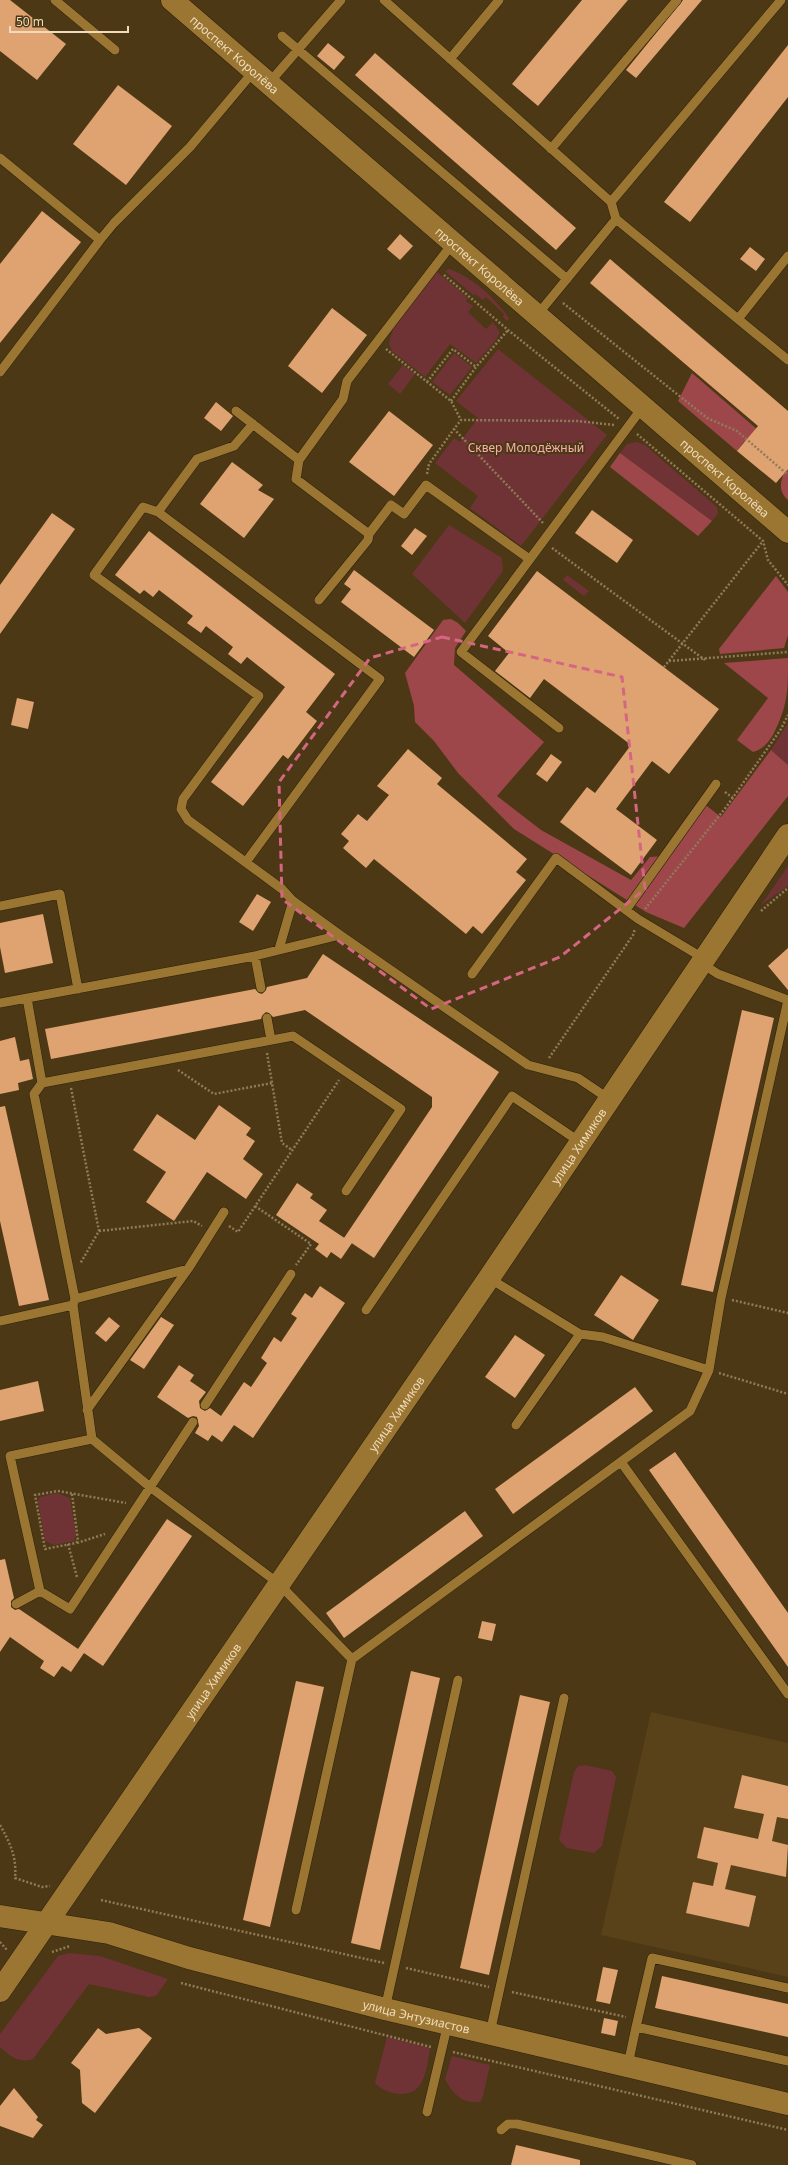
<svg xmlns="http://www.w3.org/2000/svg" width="788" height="2165" viewBox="0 0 788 2165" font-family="'Noto Sans',sans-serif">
<rect width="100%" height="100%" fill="#4c3815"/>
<!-- built -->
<path fill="#59421a" d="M651 1712 788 1743V1977L601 1935Z"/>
<!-- green -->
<path fill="#6f3335" d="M449 269C472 277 495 298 509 318L507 321 503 317 504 314 486 297 483 300 475 294 473 295 445 271Z
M437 272 468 298 466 301 473 306 468 312 486 329 493 322 500 332 496 340 476 363 450 344 425 377 392 351 389 343 393 329Z
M498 349 607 435 521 546 470 508 478 496 435 463 454 438 460 442 478 418 456 401Z
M454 353 472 367 450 395 432 382Z
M403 365 415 374 400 394 388 384Z
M637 442 645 445 717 507 718 514 712 521 620 453 627 444Z
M449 525 502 558 503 571 465 623 412 574Z
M567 575 589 591 584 596 563 580Z
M788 723V765L771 750Z
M788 866V886L761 905Z
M57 1493 70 1498 76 1535 74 1541 54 1545 45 1541 38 1501 40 1497Z
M585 1765 612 1771 616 1777 602 1846 594 1853 567 1848 559 1840 574 1772 578 1766Z
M69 1953 100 1956 168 1979 156 1996 149 1997 89 1984 33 2059C18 2063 11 2057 0 2047V2034L58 1956Z
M387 2037 430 2048C428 2060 427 2074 420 2085 410 2100 385 2094 375 2083Z
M452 2056 490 2065 483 2096 480 2102C462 2104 453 2094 445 2079Z"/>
<!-- forest -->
<path fill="#9e474b" d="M692 373 788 456V500C779 492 780 485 783 475L744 442 737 451 678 401Z
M620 453 712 521 698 536 610 467Z
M776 576 788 592V635L784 648 720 654 719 649Z
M451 619 458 623 466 631 455 648 454 665 544 742 497 796 541 830 631 880 650 857 665 856 703 803 721 817 771 750 788 765V796L684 928 646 912 514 829 458 773 434 741 415 722 414 706 405 673 443 620Z
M788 658C788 692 788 705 773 735 767 744 763 749 753 752L737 740 768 698 724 663Z"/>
<!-- building -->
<path fill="#dfa371" d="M0 0H10L66 44 37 80 0 51Z
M582 0H628L538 106 512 84Z
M683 0H702L636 78 626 70Z
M328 43 345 57 334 70 317 56Z
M788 45V97L690 222 664 202Z
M375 53 576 228 556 250 355 75Z
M118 85 172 126 126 185 73 144Z
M42 211 81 242 0 343V264Z
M400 234 413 246 400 260 387 249Z
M750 247 765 259 756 271 740 259Z
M610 259 788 411V469L776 483 737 451 758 426 590 283Z
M332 308 367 335 322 393 288 366Z
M216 402 233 416 221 431 204 418Z
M389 411 433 445 394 496 349 462Z
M232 462 263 485 258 490 274 499 244 538 200 504Z
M592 510 633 540 617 563 575 533Z
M52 513 75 529 0 634V585Z
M415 528 427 536 412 555 401 546Z
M149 531 335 674 306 712 317 721 288 759 283 755 243 806 211 782 285 687 247 657 241 664 228 654 233 647 206 626 201 633 187 623 193 616 159 590 153 597 144 590 140 594 115 575Z
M354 570 434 630 414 657 341 602 351 589 344 584Z
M537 571 719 709 669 774 652 761 616 809 657 840 631 875 560 822 587 787 595 793 631 745 544 679 530 698 495 671 509 653 488 636Z
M17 698 34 702 28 729 11 725Z
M408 749 442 778 437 784 527 859 516 872 526 880 482 934 473 926 466 934 374 859 366 868 343 848 349 841 341 834 358 814 367 821 389 795 377 786Z
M551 754 562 762 547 782 536 774Z
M257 894 271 902 253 931 239 922Z
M43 914 53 963 5 973 0 947V923Z
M788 948V990L768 966Z
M323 954 499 1072 374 1258 344 1238 432 1107V1097L305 1010 273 1017 269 1013 266 1012 262 1016 261 1019 51 1059 45 1029 255 989 259 993 262 994 266 990 267 987 307 978Z
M742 1010 774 1018 713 1292 681 1285Z
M15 1037 20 1061 29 1059 33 1079 18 1083 19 1090 0 1094V1041Z
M219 1105 251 1128 246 1135 255 1141 243 1159 263 1174 246 1199 207 1172 174 1221 146 1202 166 1172 133 1150 157 1114 195 1140Z
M5 1106 49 1300 19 1306 0 1221V1107Z
M297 1183 313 1194 310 1198 327 1210 319 1221 352 1243 341 1259 331 1252 327 1258 315 1249 319 1244 276 1215Z
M621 1275 659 1300 633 1340 594 1315Z
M320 1286 345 1303 253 1438 234 1425 222 1442 212 1435 208 1441 195 1433 199 1426 197 1417 193 1416 188 1418 157 1397 179 1365 194 1375 190 1381 206 1392 199 1401 200 1408 205 1411 210 1408 221 1416 244 1382 251 1387 267 1363 261 1358 274 1337 281 1342 297 1318 291 1314 305 1293 312 1298Z
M109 1317 120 1326 106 1342 95 1333Z
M161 1317 174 1325 144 1369 130 1360Z
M515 1335 545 1355 515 1398 485 1377Z
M38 1381 44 1411 0 1421V1390Z
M635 1387 653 1411 513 1514 495 1489Z
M675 1452 788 1613V1667L649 1470Z
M465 1511 483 1536 344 1638 326 1613Z
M167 1519 192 1536 103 1666 78 1649Z
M5 1559 14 1598 11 1601V1607L15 1610 19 1609 84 1653 71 1672 62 1666 54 1677 40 1668 44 1661 10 1637 0 1652V1560Z
M482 1621 496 1624 492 1641 478 1638Z
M411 1671 440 1678 380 1950 351 1943Z
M296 1681 324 1687 270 1927 243 1920Z
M520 1695 550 1702 489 1975 460 1968Z
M742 1775 788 1786V1819L777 1817 772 1841 788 1845 786 1877 731 1865 725 1889 756 1896 749 1927 686 1913 693 1882 713 1886 718 1863 697 1858 704 1827 758 1839 764 1814 734 1808Z
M603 1967 618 1970 610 2004 596 2001Z
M662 1976 788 2004V2037L655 2008Z
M604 2018 618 2021 615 2036 601 2033Z
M98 2028 106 2034 139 2028 152 2038 95 2113 82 2103 80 2070 71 2063Z
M14 2088 38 2117 36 2120 43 2125 33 2138 0 2126V2106Z
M516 2145 580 2160V2165H511Z"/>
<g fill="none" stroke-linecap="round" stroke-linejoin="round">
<!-- service casing -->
<g stroke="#2d210c" stroke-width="10">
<path id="service" d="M55 0 115 50
M384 0 611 202 616 219 538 314
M282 36 567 279
M450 59 499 0
M269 83 341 0
M551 149 677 0
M0 158 100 240
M611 202 781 0
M616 219 788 360
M738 319 788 256
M0 372 100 240 114 223 190 147 254 71
M236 411 299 460 343 399 347 381 453 243
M299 460 296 479 369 534
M158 512 197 459 234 446 253 424
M319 600 368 540 369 534 391 505 404 514 426 485 528 558
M559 728 461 652 642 408
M246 862 380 679 158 512 143 507 94 575 259 696 183 799 181 809 188 820 282 889 293 901 340 935
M0 906 60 894 78 989
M626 910 716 784
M279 949 293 901
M255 956 261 988
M701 963 718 974 788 1000
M472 974 556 858 638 919 703 958
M27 998 42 1083
M0 1003 255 956 340 935 528 1065 578 1078 609 1099
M267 1018 271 1040
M346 1191 401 1109 293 1036 42 1083 34 1094 75 1299 73 1305 92 1439 150 1487 278 1583 352 1659
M489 1278 580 1334 603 1337 709 1370
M75 1299 188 1269
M366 1310 512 1096 580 1142
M0 1321 73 1305
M205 1405 291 1274
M87 1410 188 1269 224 1212
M516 1425 580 1334
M92 1439 10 1456 40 1591 70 1609 193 1422
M621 1462 788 1694
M16 1604 40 1591
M296 1910 352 1659 690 1411 709 1370 721 1298 788 1000
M385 2009 458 1680
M636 2027 652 1958 788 1988
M490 2033 564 1698
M628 2065 636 2027 788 2061
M427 2112 448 2023
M501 2130 508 2124H517L692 2165"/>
</g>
<!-- secondary casing -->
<g stroke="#2d210c" stroke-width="23">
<g id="secondary">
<path id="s1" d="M172 0 788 532"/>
<path id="s2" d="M0 1916 109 1933 189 1958 385 2009 788 2104"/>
<path id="s3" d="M0 1991 489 1278 788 835"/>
</g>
</g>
<!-- path -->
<path stroke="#8f7b59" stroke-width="2.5" stroke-dasharray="2 2" stroke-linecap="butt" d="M444 275 508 330 619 419
M563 303 707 418 737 431 788 475
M386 349 451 401 461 420
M427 382 453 349 476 367
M451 401 476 367 508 330
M637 434 763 541 768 560 788 585
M427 474 429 464 454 429
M543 523 454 429 461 420 578 421 614 425
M552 548 705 660
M669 661 788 652
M664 667 763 541
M725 792 733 798
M645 909 727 806 781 729 788 715
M761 911 788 888
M267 1053 282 1143 292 1150
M549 1058 633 935 635 929
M178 1070 214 1094 272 1083
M71 1088 99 1231 80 1264
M255 1206 311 1244 296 1265
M229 1226 238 1232 339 1080
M99 1231 193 1221 202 1226
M732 1300 788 1313
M719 1373 788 1394
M72 1494 78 1541 76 1543 45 1549 35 1495 58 1491 126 1503
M77 1543 105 1534
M68 1544 77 1577
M0 1825C10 1843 17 1857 15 1878L42 1887 50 1886
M101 1900 384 1963
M0 1942 7 1950
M52 1952 70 1946
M406 1968 489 1987
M181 1983 431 2047
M512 1992 626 2017
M453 2052 788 2130"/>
<!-- service -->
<use href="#service" stroke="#9b7632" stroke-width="9"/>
<!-- secondary -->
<use href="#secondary" stroke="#9b7632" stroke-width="22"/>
</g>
<!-- marked area -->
<path fill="none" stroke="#d46682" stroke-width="3" stroke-dasharray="8 5" stroke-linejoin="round" d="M442 637 622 677 645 889 560 957 431 1009 282 899 279 782 370 658Z"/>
<g text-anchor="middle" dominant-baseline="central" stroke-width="4" stroke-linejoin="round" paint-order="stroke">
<!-- street labels -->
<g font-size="12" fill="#f0dcbc" stroke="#4c3815">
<text stroke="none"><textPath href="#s1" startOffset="83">проспект Королёва</textPath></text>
<text stroke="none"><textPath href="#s1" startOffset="407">проспект Королёва</textPath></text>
<text stroke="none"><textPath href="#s1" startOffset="731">проспект Королёва</textPath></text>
<text stroke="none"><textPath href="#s3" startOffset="1024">улица Химиков</textPath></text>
<text stroke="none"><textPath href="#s3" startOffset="700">улица Химиков</textPath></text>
<text stroke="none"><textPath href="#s3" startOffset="376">улица Химиков</textPath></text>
<text stroke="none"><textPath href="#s2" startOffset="429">улица Энтузиастов</textPath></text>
</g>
<!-- park labels -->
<g font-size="12" fill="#f9afae" stroke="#4c3815">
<text x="526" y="447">Сквер Молодёжный</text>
</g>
</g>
<!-- scale -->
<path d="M10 26v6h118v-6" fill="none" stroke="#f0dcbc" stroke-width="2"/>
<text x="16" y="26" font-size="12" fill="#f0dcbc" stroke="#4c3815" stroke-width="3" paint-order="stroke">50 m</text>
</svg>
